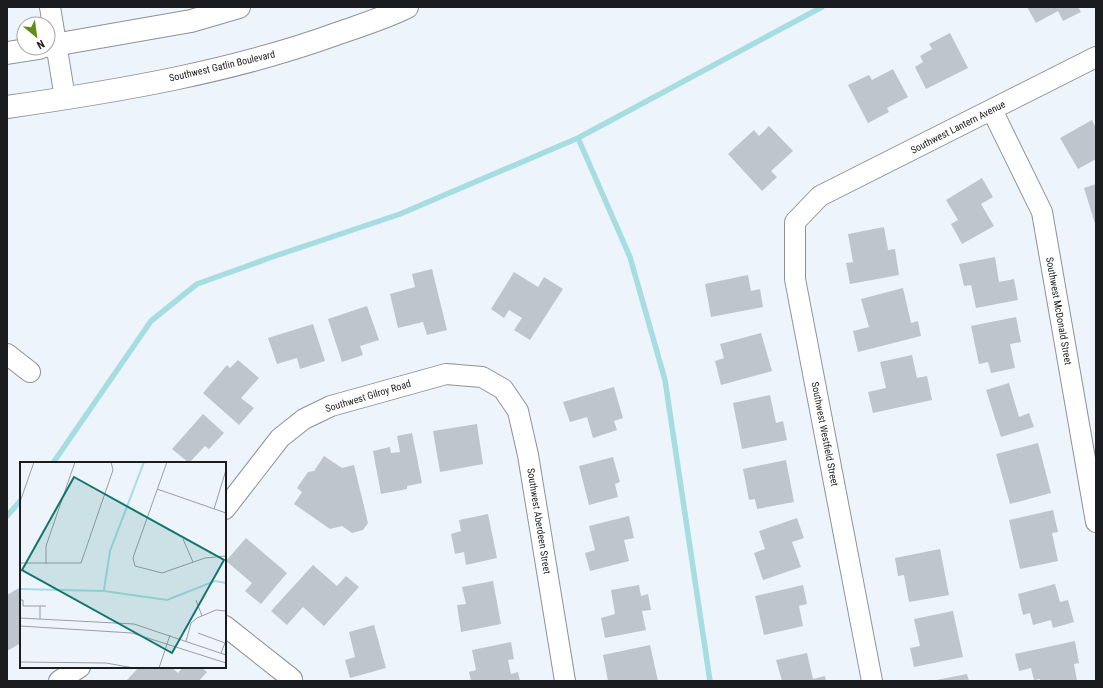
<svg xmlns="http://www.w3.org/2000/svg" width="1103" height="688" viewBox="0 0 1103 688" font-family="'Roboto Condensed',sans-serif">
<rect width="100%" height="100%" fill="#eef4fc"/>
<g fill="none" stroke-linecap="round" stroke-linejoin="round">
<!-- stream -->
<path stroke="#a5dde1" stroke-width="5.5" d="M578 138 630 257 665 380 710 681
M53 463 151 321 197 284 275 256 400 214 578 138 822 7
M7 516 21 500"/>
</g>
<!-- building -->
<path fill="#bfc5cd" d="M1027 7H1078L1081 12 1063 21 1058 11 1036 23Z
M950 33 968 68 926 89 915 67 923 62 920 56 932 49 929 44Z
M893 69 908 97 887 108 889 112 868 123 848 85 869 75 872 80Z
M1092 120 1096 128V159L1078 169 1060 138Z
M769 126 793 151 771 171 777 177 762 191 728 154 754 130 759 136Z
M982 178 993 197 981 204 994 226 962 244 951 224 958 220 946 200Z
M1096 184V227L1084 188Z
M884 227 888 250 895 249 899 275 850 284 846 263 853 262 848 234Z
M995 257 999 282 1014 279 1018 300 976 308 971 285 964 286 959 264Z
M432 269 447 330 427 335 423 322 398 328 390 294 415 287 412 274Z
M514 272 538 287 544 277 563 289 530 340 514 330 522 318 509 310 504 318 491 309Z
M748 275 751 291 760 289 763 307 711 317 705 284Z
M903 288 911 323 918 321 921 336 858 352 853 331 869 327 861 299Z
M367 306 379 340 360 346 363 355 342 362 328 319Z
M1016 317 1021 342 1010 344 1015 368 991 373 988 362 979 364 971 326Z
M313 324 325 361 300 369 297 358 277 364 268 338Z
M761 333 772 371 721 385 715 361 724 358 720 344Z
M912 355 917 378 927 376 932 400 873 413 868 392 886 388 880 362Z
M238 360 259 378 241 398 254 408 239 425 203 393 227 365 230 368Z
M1009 383 1019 417 1029 413 1034 427 1001 437 986 390Z
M614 387 623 418 614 421 617 430 593 438 587 417 570 422 563 402Z
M770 395 776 423 783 421 787 440 742 449 733 403Z
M203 414 224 433 209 449 205 446 189 463 172 449Z
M477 424 483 464 440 472 433 431Z
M412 433 422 483 407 486V489L381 494 373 451 390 447 391 453 400 452 397 436Z
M1038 443 1051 493 1010 504 996 454Z
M324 456 342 468 354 465 368 523 363 530 352 533 342 526 330 529 294 504 302 492 297 488 308 472 314 471Z
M613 457 620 482 615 484 618 497 589 505 579 466Z
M786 460 794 502 757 509 755 499 749 500 743 469Z
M1053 510 1058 532 1052 533 1058 561 1020 569 1009 520Z
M488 514 497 558 466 565 464 552 455 554 451 534 461 531 459 520Z
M629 516 634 538 624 540 629 561 590 571 585 553 595 550 589 526Z
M797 518 804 538 792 542 801 567 763 580 754 553 765 549 759 531Z
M246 538 287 573 261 604 245 591 252 583 226 561Z
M940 549 949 595 909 602 904 575 898 576 895 558Z
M313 565 337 586 346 576 359 587 324 626 303 607 287 625 271 611Z
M493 581 501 624 461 632 457 605 466 604 462 587Z
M1055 584 1060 602 1068 600 1074 622 1053 628 1051 620 1033 625 1030 613 1023 615 1018 594Z
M639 585 641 596 648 594 651 610 642 611 646 630 605 638 601 618 615 614 611 590Z
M803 585 807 604 799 606 803 626 764 635 755 596Z
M19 588 21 592V643L7 651V595Z
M953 611 963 657 914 667 910 648 920 646 914 619Z
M374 625 386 668 350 678 345 660 355 657 349 632Z
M1075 641 1079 663 1074 664 1077 681H1040V679L1034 680 1031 668 1019 671 1015 654Z
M511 642 514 659 508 660 511 674 518 672 520 681H471L469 672 476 670 472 650Z
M650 645 658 681H608L603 655Z
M807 653 813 679 825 676 826 681H782L776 660Z
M139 667H171L178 673 183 667H201L207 672 199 681H126Z
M967 674 969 681H936V680Z"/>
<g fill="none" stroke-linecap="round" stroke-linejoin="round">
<!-- minor casing -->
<g stroke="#8d929a" stroke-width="22">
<path id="minor" d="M50 7 65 98
M992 110 1042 212 1096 522
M7 354 30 372
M225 509 280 438 304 419 331 406 446 374 482 377 503 389 518 411 528 455 565 681
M225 626 292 679
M59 681 80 667
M872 681 795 279V222L820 196 1096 57"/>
</g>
<!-- major casing -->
<g stroke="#8d929a" stroke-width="24">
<path id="major" d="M48 46 191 21 239 7
M7 53 39 48
M7 107C119 91 232 72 339 33 362 25 385 18 407 7"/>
</g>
<!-- minor -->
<use href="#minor" stroke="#fff" stroke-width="20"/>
<!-- major -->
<use href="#major" stroke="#fff" stroke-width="22"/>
</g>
<g text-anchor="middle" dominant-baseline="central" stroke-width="3" stroke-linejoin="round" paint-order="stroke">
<!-- street labels -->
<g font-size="10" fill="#1a1c1f" stroke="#fff">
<text transform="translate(222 66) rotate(-13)">Southwest Gatlin Boulevard</text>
<text transform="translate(958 127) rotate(-27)">Southwest Lantern Avenue</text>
<text transform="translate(1059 311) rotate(80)">Southwest McDonald Street</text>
<text transform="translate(368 396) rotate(-17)">Southwest Gilroy Road</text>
<text transform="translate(825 434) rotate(79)">Southwest Westfield Street</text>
<text transform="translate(539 521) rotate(81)">Southwest Aberdeen Street</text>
</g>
</g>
<!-- overview -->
<g transform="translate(20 462)">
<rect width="206" height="206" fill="#eef4fc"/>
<path fill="none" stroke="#a5dde1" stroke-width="2" d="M0 127 84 129 147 138 195 119 206 121M84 128 90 89 124 0"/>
<path fill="none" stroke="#999ea4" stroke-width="1" d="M147 0 115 90 113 96 115 104 142 111 185 96 206 94M137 27 206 51M0 40 14 0M194 47 206 8M163 77 173 100M0 101H61L93 8 91 0M26 102V84L55 0M0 138H3V144H26M176 138 182 154M0 156 114 162 206 193M20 157V144M0 164 112 171 206 201M178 171 205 181 201 191M166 179 171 161 177 156 196 148 206 149M0 200 86 201 114 206M139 206 150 173"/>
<path fill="#0f766e" fill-opacity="0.15" stroke="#0f766e" stroke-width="2" d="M54 15 204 98 152 191 2 108Z"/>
<rect width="206" height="206" fill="none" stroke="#1a1c1f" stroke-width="2"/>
</g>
<!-- border -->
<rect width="1103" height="688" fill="none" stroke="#1a1c1f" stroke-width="16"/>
<!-- north arrow -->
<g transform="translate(36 36) rotate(151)"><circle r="19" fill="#ffffff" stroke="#a3a4a5"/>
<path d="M0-3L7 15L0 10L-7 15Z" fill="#638b17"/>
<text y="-6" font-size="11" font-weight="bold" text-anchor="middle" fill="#1a1c1f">N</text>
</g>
</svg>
